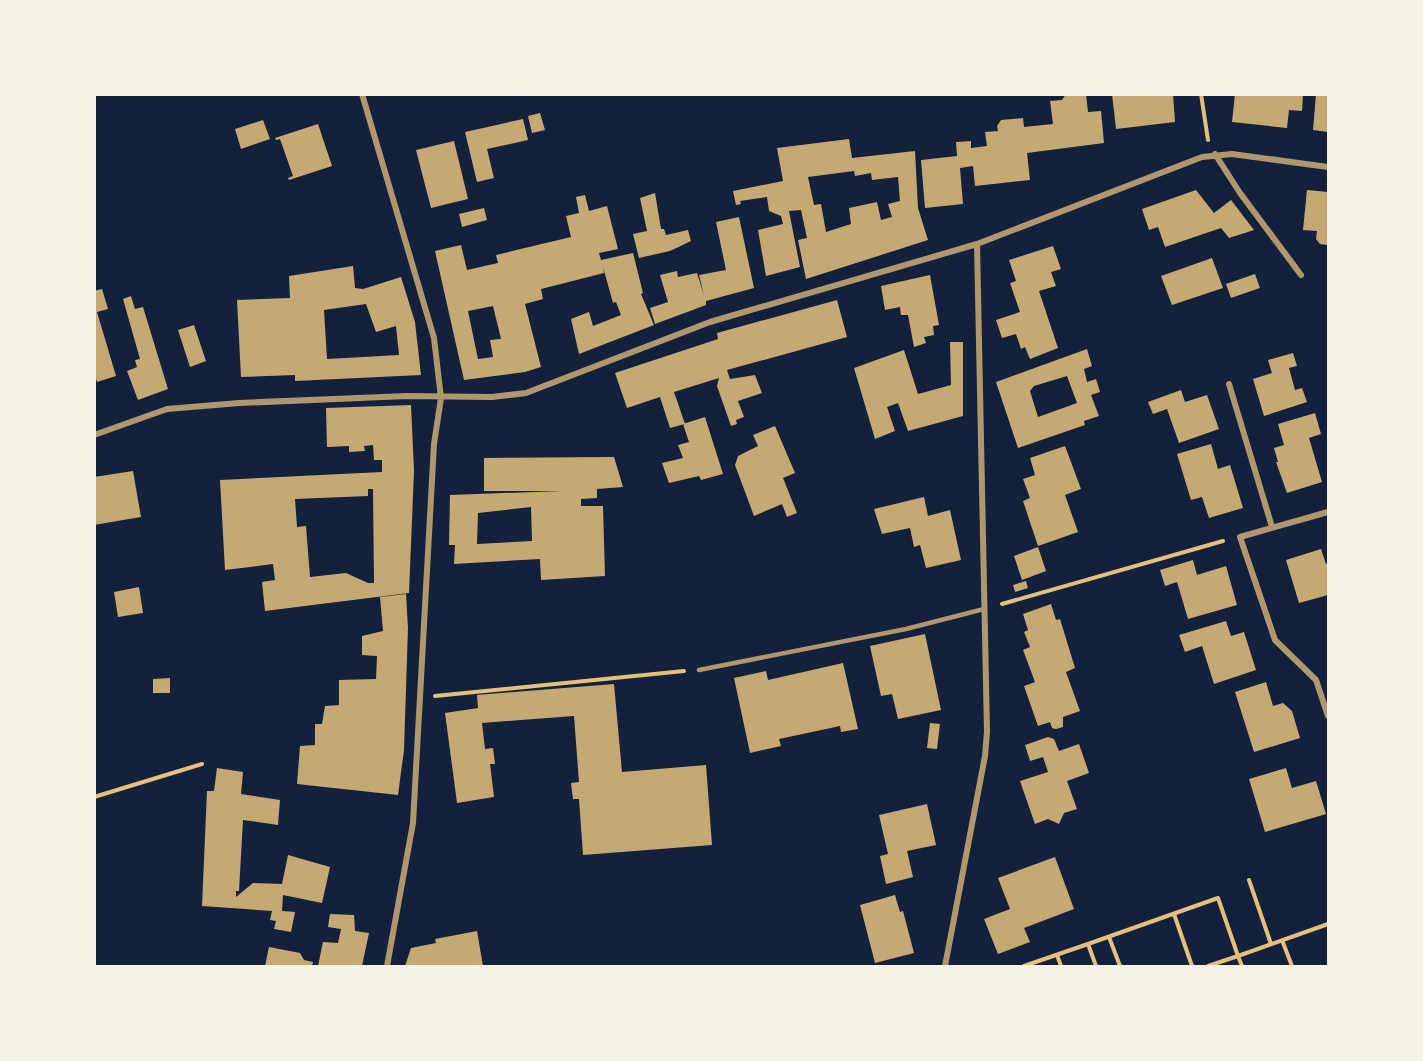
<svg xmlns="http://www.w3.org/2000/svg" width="1423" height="1061" viewBox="0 0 1423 1061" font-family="Lato,sans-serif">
<rect width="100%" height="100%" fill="#14213d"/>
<!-- building -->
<path fill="#c6a872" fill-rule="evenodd" d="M1066 94H1086L1088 112 1101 111 1104 143 1027 153 1030 180 975 186 973 166 960 168 963 204 925 208 921 160 957 156 956 142 971 141V148L987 146 985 132 998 131 997 126 1001 120 1023 118 1024 127 1053 124 1050 101 1062 100Z
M1112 94H1173L1175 122 1116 129Z
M1235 94H1303L1302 111 1289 110 1287 128 1232 122Z
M1316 94H1328V132L1313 130Z
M540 113 545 130 532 133 528 116Z
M523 119 528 140 487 149 494 178 477 182 465 132Z
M263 120 270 139 241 149 235 129Z
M318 124 332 166 289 180 288 178 293 176 280 139 276 140 275 138Z
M849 139 852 158 915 151 918 208 928 240 806 279 798 240 807 238 801 210 789 211 800 267 766 276 758 230 783 224 781 216 769 211 767 197 740 201 741 204 736 205 733 191 783 181 777 148ZM854 171 855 176 871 173 872 180 898 177 900 201 888 204 892 217 881 220 877 202 849 208 851 224 826 232 821 204 814 205 808 177Z
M454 141 468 199 431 208 416 150Z
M1196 190 1214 213 1231 200 1254 230 1229 238 1221 228 1165 247 1158 227 1149 230 1142 209Z
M1307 190 1328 192V245L1320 244 1316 239 1317 231 1303 230Z
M655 193 661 229H664L666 235 688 230 691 241 670 251 639 258 633 234 647 231 640 198Z
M585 195 589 211 607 206 618 249 599 253 601 260 633 253 643 293 641 294 654 325 579 354 571 319 589 312 593 326 621 315 616 302 613 303 603 267 604 273 541 289 543 299 525 304 541 367 525 372 464 380 435 251 461 245 467 270 498 263 496 255 571 237 566 216 579 213 576 197ZM493 306 501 339 490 340 493 357 478 359 468 311Z
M484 208 487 220 462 227 459 214Z
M739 217 754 288 706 301V305L655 324 650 308 668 302 660 275 677 271 678 277 697 273 704 295 699 275 726 270 716 222Z
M1053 246 1061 269 1051 272 1056 286 1039 291 1058 348 1030 359 1025 347 1021 349 1016 334 1002 338 996 320 1020 312 1010 283 1016 281 1009 260Z
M1212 258 1223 288 1172 305 1161 276Z
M353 266 355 288 363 289 401 277 415 322 421 375 295 381V375L241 377 237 300 290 298 289 276ZM366 304 376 332 396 326 399 355 327 359 324 310Z
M1255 274 1260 288 1231 298 1226 284Z
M930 275 939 325 933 326 934 335 924 337 926 343 914 347 908 315H901L900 307 885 310 881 286Z
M102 289 108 309 97 312 116 376 97 382 94 372V291Z
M131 296 135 309 143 307 168 389 138 400 127 371 137 367 135 360 140 359 123 299Z
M837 300 847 337 727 370 730 379 755 375 762 393 738 401 744 417 736 420 737 424 731 426 717 386 719 378 674 392 685 424 670 428 660 397 627 408 615 373 718 339 717 333Z
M194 325 206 361 190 367 178 330Z
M950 342H963V416L908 431 898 403 887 407 895 431 875 439 854 368 904 350 918 394 951 385Z
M1087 349 1092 366 1084 369 1087 382 1096 379 1100 392 1091 395 1099 416 1084 421 1085 425 1018 448 996 382ZM1067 376 1077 403 1038 417 1030 391 1034 386Z
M1293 353 1297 366 1289 368 1295 390 1302 388 1307 402 1264 416 1253 379 1272 373 1268 360Z
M1181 390 1185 402 1207 395 1219 429 1179 443 1167 409 1153 414 1148 402Z
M411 405 414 471 409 593 265 611 262 582 275 580 273 564 225 570 220 480 382 472V460H374L373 445 364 446 365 451 349 452V446L327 447 326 408ZM368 489H373L374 583H368L346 573 310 577 306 526 297 527 295 499 368 496Z
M1315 413 1321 434 1309 438 1322 482 1287 493 1276 462H1278L1274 448 1284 445 1278 424Z
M705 417 723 474 701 480 699 476 669 483 662 463 683 458 678 445 689 442 683 424Z
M775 426 795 473 783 478 797 513 787 517 782 504 754 516 735 465 738 456 758 446 753 435Z
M1211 444 1218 469 1230 465 1243 508 1209 518 1202 497 1191 500 1177 454Z
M1065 446 1081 489 1065 495 1078 532 1038 546 1023 501 1030 498 1023 479 1035 475 1030 458Z
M614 457 623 487 597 489V498L581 499V506H603L605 576 541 580 540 559 454 564 455 545H449L450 495 562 491H484V458ZM531 507 532 541 477 544 478 513Z
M133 471 141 517 94 525V477Z
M924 497 928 516 950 510 961 560 926 568 920 545 914 547 910 528 882 534 874 509Z
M1038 547 1046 571 1022 580 1014 556Z
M1321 549 1326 564 1328 563V595L1299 603 1286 560Z
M1193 560 1197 575 1226 566 1237 605 1188 619 1177 582 1165 586 1160 570Z
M1026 581 1028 588 1015 592 1013 585Z
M139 587 143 613 118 617 114 592Z
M406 594 408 628 404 750 398 795 297 784 300 746 315 745V724H322L325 706 339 705V680L376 679 377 656 362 655V636L383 631 380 597Z
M1051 604 1056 620 1060 619 1075 668 1066 672 1080 711 1063 717V727L1056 729 1052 728 1050 722 1038 726 1024 686 1035 682 1023 650 1030 647 1024 632 1028 630 1023 614Z
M1226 621 1231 636 1244 632 1256 670 1214 684 1202 646 1185 652 1179 635Z
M925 634 941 710 898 719 892 694 881 696 870 646Z
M843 663 858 729 841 732 840 726 779 739 781 746 750 753 734 678 766 671 768 680Z
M170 678V693H153V679Z
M1266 682 1273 706 1283 703 1292 711 1300 738 1254 752 1235 692Z
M614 684 622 772 706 765 712 845 583 855 579 799H573L571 783 579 782 574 716 482 723 485 749 493 748 495 764H490L494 797 457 803 445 713 478 708 477 695Z
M930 723 940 724 937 749 927 748Z
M1048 737 1054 739 1059 751 1079 744 1089 773 1067 781 1077 809 1064 813 1059 824 1048 819 1035 824 1020 781 1048 772 1043 757 1030 761 1025 745Z
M217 768 243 772 241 794 280 800 278 825 243 820 239 891H236V897L253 883 282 884 288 855 330 867 322 903 283 895 282 911 295 912 291 932 274 929 276 921 270 920 272 911 202 906 207 791H214Z
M1286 768 1292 788 1316 781 1326 814 1265 832 1249 779Z
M927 804 936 845 907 851 913 877 886 884 880 856 888 854 879 815Z
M1055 857 1074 909 1024 928 1030 942 998 954 984 919 1010 909 998 878Z
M895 895 900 912 903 911 914 953 875 963 860 905Z
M330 914 354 915 355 931 369 933 362 966H318L323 942 338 943 341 929 328 927Z
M477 931 483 966H405L411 948 436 943 435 939Z
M269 947 300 953 304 960 313 962 312 966H265Z"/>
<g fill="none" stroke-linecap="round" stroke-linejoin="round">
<!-- path -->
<path stroke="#e5c07b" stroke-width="4" d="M1201 94 1208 140
M1002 604 1223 541
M435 696 684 671
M94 797 202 764
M1249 880 1271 944
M1174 914 1192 966
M1109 937 1120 966
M1282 940 1292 966
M1088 944 1218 898 1238 956 1208 966
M1057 955 1061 966
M1024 966 1088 944 1096 966
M1242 966 1238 956 1328 924"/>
<!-- service -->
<path stroke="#b1986c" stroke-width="4.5" d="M699 670 906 629 984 609"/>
<!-- minor -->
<path stroke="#b1986c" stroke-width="6" d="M362 94 434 338 441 398 434 444 413 823 387 966
M1215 154 1240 193 1301 275
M1229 384 1272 527
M94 435 167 409 239 403 407 396 492 397 526 393 710 322 977 244 1202 157 1232 154 1328 167
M1328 512 1240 537 1275 640 1316 680 1328 716
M945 966 985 756 987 732 977 244"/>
</g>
<!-- border -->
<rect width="1423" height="1061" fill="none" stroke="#f6f1e7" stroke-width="192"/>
</svg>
